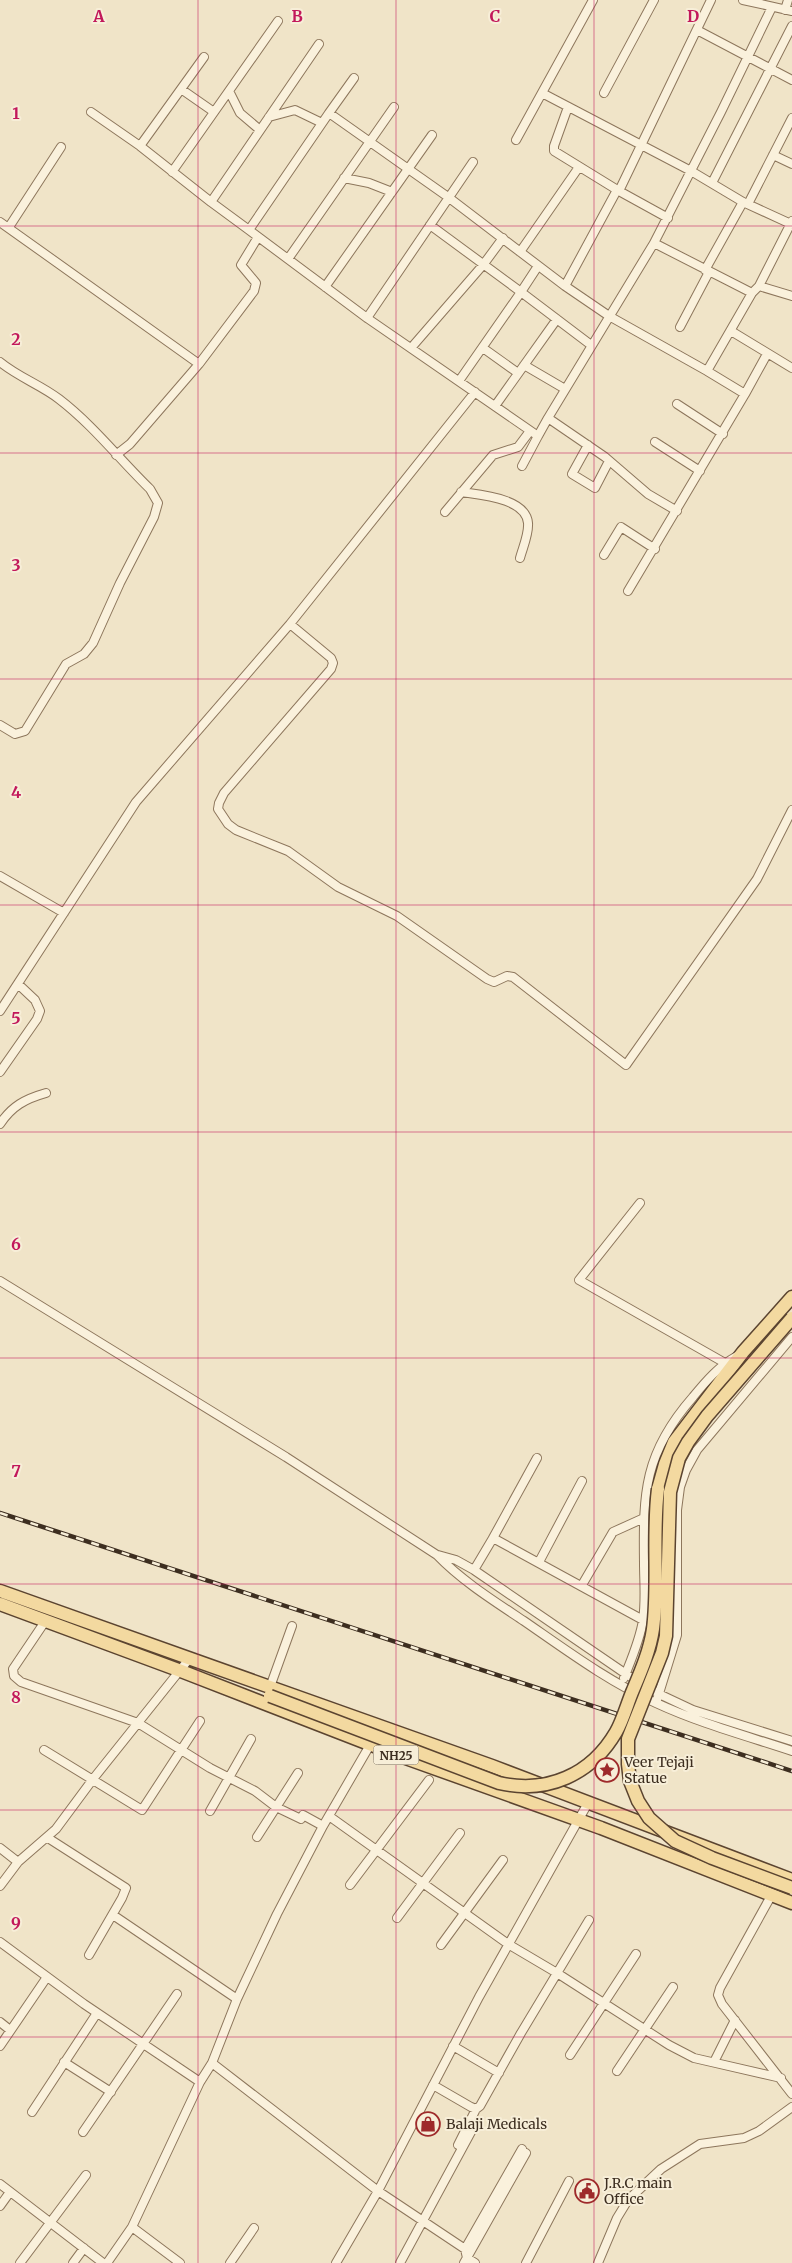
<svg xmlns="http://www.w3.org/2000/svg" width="792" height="2263" viewBox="0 0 792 2263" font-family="Merriweather,serif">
<rect width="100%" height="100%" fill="#f0e4c8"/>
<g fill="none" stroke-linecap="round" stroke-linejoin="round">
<!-- minor casing -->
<g stroke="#8d765c" stroke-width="10">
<path id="minor" d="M743 0 792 11
M785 10 788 0
M697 30 792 80
M181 89 214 112
M229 91 240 113 260 130
M542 93 691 171 743 202 791 224
M604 93 654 0
M568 107 554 146V151L619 191
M91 112 140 146 211 202
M329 113 354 78
M269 117 295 110 322 123
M516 140 593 0
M140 146 204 57
M773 155 792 164
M172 172 278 21
M344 178 369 183 392 192
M712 183 792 26
M748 204 792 118
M668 218 619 191 711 0
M0 222 199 364
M430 225 521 292 459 381
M9 227 61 147
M249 230 211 202 319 44
M654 243 548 418 605 457 648 494 677 511
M520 252 579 167
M288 259 394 107
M538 266 521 292 591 345
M705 270 743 202
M565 286 617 190
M759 286 792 296
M325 287 432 135
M752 293 759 286 792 221
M367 318 473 162
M680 327 709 272
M731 331 792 368
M411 348 483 265 503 238
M483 348 518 373
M0 362C18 377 41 385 59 399 93 425 120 460 150 489L158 503 154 517 120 583 93 643 84 654 66 664 25 731 15 734 0 725
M524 365 565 389
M745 394 767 354
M677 404 723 434
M495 406 557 319
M548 418 538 436 367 318 249 230 329 113 448 197 565 286 609 316 707 371
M655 442 700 471
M588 445 572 474 595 488 609 461
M116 455 130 444 199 364 254 291 256 283 241 265 258 237
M522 466 538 436
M461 492C480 495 526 498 528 523 529 534 523 547 520 558
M445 512 493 455 518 447 530 431
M604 555 621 527 655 549
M628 591 745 394 707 371 752 293 654 243 721 112 772 7
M290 624 331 658 333 663 331 669 224 793 219 803 218 809 228 824 236 830 288 851 338 887 397 916 487 979 494 982 507 976 513 977 626 1065 757 879 792 810
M0 876 64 913
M0 1011 136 802 290 624 475 392
M0 1072 37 1019 40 1011 35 1000 18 984
M0 1124C12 1106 25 1099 46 1093
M640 1203 579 1280 725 1363
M0 1281 286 1457 437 1555C462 1581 494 1601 524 1621 566 1650 609 1682 656 1703 699 1723 747 1736 792 1751
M493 1538 537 1458
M438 1555 456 1560 474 1570 626 1674 659 1694 693 1710 792 1741
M539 1562 582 1481
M474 1570 493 1538 643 1620
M582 1585 613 1532 644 1518
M46 1620 13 1669 14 1676 21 1682 138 1723 210 1768 255 1791 276 1807 301 1819 303 1815 323 1826
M624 1678C631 1660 640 1640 643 1620 646 1602 644 1582 644 1563 643 1492 644 1453 693 1397 706 1381 719 1366 737 1356
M270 1687 292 1626
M656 1703 677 1635V1510L680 1487 686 1470 697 1450 792 1337
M44 1750 142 1810 200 1721
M210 1811 251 1739
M329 1816 508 1944 557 1973 669 2045 694 2058 781 2078
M257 1837 298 1773
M48 1838 126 1888 122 1898 89 1955
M0 1848 18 1862
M350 1885 429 1780
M0 1886 18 1862 56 1829 93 1779 189 1659
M771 1896 720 1988 718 1995 722 2004 792 2094
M113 1915 237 1999
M397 1918 460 1833
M0 1942 84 2004 200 2082
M441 1945 503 1860
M0 2022 10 2030
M0 2046 47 1977
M453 2046 499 2073
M570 2055 636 1954
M64 2062 111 2092
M714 2062 735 2020
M212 2063 378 2191 336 2263
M617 2071 673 1987
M433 2085 471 2107 476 2109 480 2106 521 2033 589 1920
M32 2112 97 2013
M83 2132 177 1994
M458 2145 476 2109
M0 2184 103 2263
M0 2206 10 2192
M132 2227 180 2263
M465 2249 522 2149
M20 2263 86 2175
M73 2263 84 2248
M107 2263 132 2227 200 2082 212 2063 237 1999 277 1914 323 1826 370 1745
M230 2263 254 2228
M400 2263 472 2130
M464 2263 526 2153
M475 2263 467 2258 465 2249 378 2191 479 1997 588 1803
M526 2263 569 2181
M598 2263 617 2218 628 2200 661 2169 700 2144 744 2138 759 2131 792 2107"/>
</g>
<!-- primary casing -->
<g stroke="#5b4430" stroke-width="15">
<path id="primary" d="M658 1489 665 1464 674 1442 743 1352 792 1297
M0 1591 492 1766 792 1880
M0 1604 181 1671 400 1756 601 1828 792 1903"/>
</g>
<!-- minor -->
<use href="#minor" stroke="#faf1dc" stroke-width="8"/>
<!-- primary -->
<use href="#primary" stroke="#f3d9a0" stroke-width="12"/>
<!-- rail casing -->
<g stroke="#3d2e20" stroke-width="4.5">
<path id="rail" d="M0 1513 792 1771"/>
</g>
<!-- rail -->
<use href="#rail" stroke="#f7eed8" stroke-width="2.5" stroke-dasharray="8" stroke-linecap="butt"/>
<!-- primary-bridge casing -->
<g stroke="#5b4430" stroke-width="15" stroke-linecap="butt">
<path id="primary-bridge" d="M792 1318 707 1416 688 1442 679 1458 670 1492 666 1636 662 1653 628 1739V1764L630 1781 638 1801 649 1818 675 1841 712 1858 792 1888
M270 1696 499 1783C547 1794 591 1775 616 1732 623 1720 627 1704 633 1690 641 1671 650 1650 653 1629 659 1583 652 1535 658 1489"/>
</g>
<!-- primary-bridge -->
<use href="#primary-bridge" stroke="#f3d9a0" stroke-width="12"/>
</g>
<!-- grid -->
<path fill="none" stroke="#c2185b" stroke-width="1" stroke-opacity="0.55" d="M198 0V2263M396 0V2263M594 0V2263M0 226H792M0 453H792M0 679H792M0 905H792M0 1132H792M0 1358H792M0 1584H792M0 1810H792M0 2037H792"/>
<!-- icons -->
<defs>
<g id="sight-ring" transform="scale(1.25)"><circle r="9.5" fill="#f7eed8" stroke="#9e2a2b" stroke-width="1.5"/><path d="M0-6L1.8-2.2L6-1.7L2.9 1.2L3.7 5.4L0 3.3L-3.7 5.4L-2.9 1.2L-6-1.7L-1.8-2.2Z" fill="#9e2a2b"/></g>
<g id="shop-ring" transform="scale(1.25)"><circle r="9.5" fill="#f7eed8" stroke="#9e2a2b" stroke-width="1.5"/><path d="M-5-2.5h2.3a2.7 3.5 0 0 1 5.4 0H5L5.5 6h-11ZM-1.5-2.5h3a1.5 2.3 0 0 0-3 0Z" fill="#9e2a2b"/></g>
<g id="civic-ring" transform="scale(1.25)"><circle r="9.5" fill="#f7eed8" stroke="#9e2a2b" stroke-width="1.5"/><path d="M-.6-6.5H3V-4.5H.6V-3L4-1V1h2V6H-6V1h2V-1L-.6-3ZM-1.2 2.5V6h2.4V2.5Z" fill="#9e2a2b"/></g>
</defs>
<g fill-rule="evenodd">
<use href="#sight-ring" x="607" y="1770"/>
<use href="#shop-ring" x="428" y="2124"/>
<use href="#civic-ring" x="587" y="2191"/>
</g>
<g text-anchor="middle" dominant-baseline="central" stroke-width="4" stroke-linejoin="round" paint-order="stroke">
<!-- shield labels -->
<rect fill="#f7eed8" stroke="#756857" stroke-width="1" x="373.5" y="1745.5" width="45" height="19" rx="4"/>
<g font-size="12" font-weight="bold" fill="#3d2e20">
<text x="396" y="1755">NH25</text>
</g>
<!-- poi labels -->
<g font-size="14" fill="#3d2e20" stroke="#f7eed8" text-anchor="start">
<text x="624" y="1762">Veer Tejaji<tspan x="624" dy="16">Statue</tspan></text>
<text x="446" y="2124">Balaji Medicals</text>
<text x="604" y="2183">J.R.C main<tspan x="604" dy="16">Office</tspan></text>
</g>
</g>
<g font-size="16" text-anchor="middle" font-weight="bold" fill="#c2185b" stroke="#f7eed8" stroke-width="4" stroke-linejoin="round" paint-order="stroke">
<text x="99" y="22">A</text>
<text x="297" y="22">B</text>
<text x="495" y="22">C</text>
<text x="693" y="22">D</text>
<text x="16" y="119">1</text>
<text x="16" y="345">2</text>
<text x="16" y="571">3</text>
<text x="16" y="798">4</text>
<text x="16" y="1024">5</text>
<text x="16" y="1250">6</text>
<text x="16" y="1477">7</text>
<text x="16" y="1703">8</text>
<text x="16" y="1929">9</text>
</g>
</svg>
